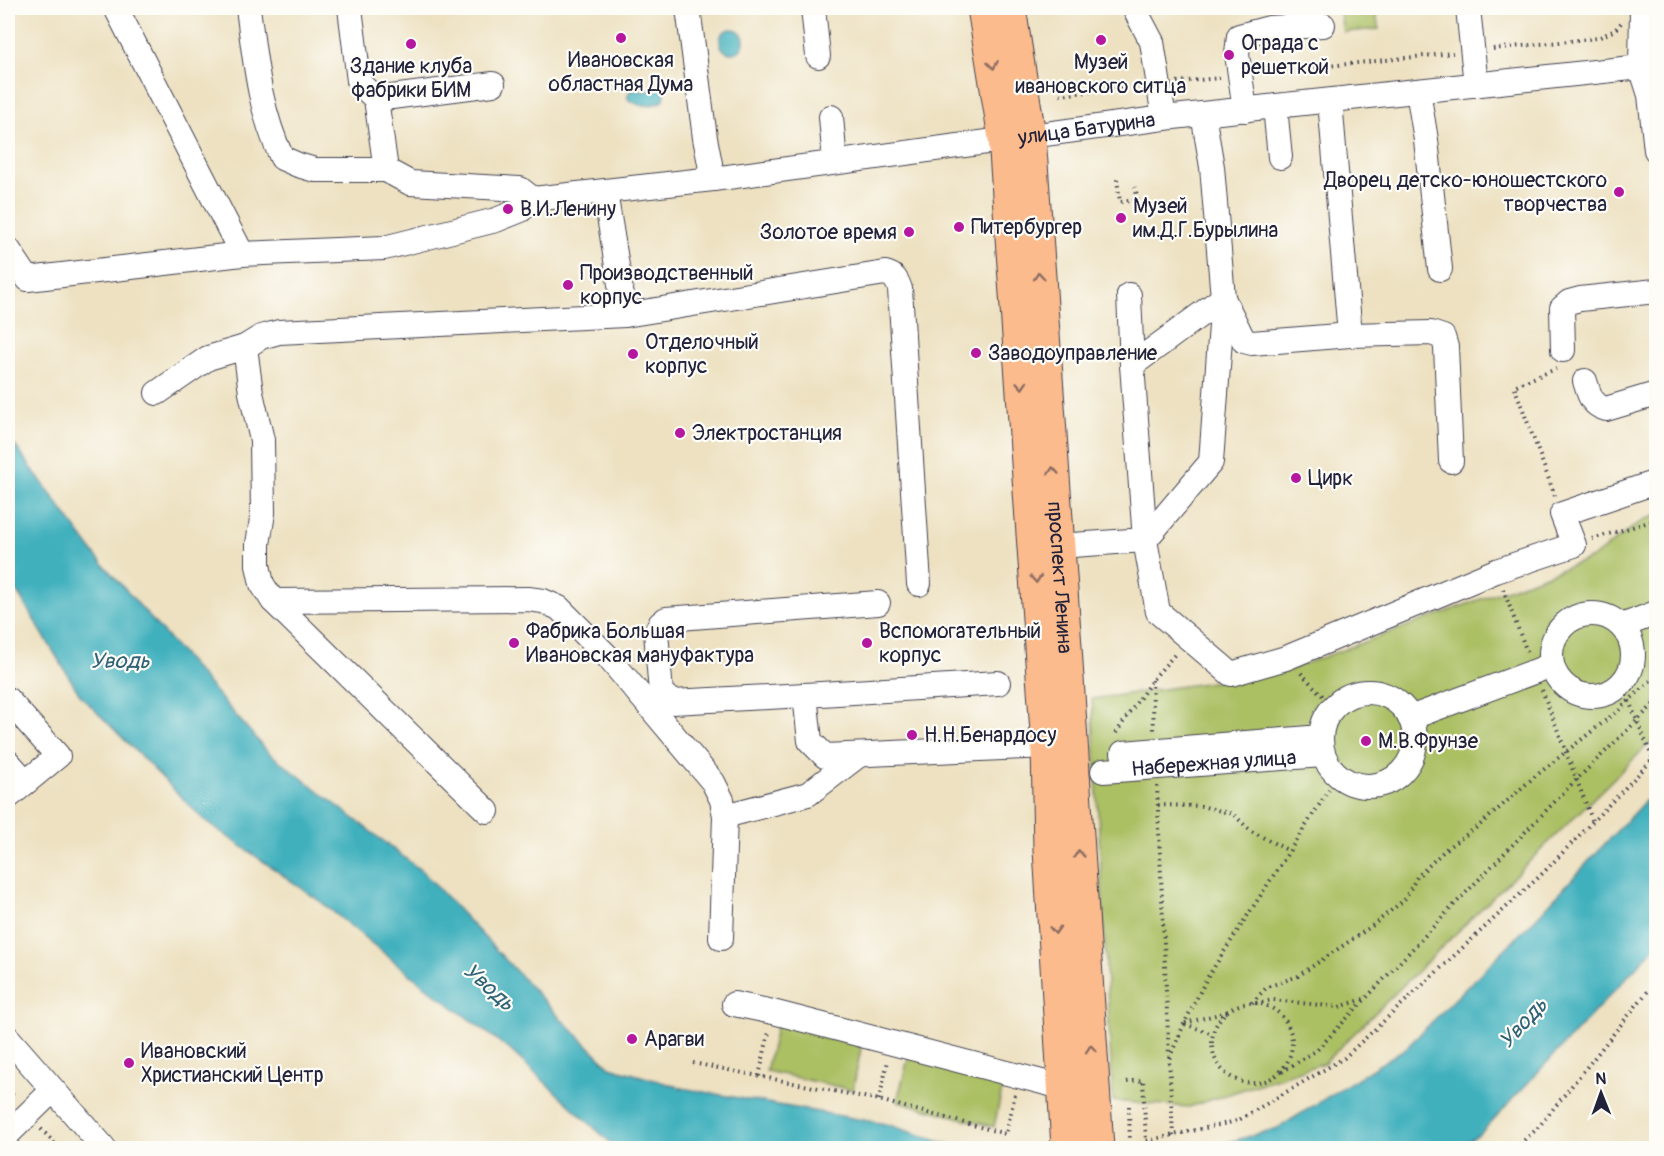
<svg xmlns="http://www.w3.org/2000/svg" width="1664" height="1156" viewBox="0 0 1664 1156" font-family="Pangolin,sans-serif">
<rect width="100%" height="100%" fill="#fdfcf7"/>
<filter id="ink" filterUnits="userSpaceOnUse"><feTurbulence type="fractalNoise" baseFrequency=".0167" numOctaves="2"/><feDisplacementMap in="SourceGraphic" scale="12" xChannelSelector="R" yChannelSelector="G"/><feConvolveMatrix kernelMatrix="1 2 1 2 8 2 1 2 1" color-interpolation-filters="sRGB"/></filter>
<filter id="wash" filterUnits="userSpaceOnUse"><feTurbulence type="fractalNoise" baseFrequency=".008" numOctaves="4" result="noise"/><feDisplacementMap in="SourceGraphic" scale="24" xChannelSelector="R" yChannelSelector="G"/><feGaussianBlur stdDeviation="1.35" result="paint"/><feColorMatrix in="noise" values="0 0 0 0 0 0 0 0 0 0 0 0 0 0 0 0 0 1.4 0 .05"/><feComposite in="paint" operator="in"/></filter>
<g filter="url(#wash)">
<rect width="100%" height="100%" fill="#ede1c1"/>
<!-- green -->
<path fill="#abbf64" stroke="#667050" stroke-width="1.5" d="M1339 8H1375L1379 29 1343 32Z
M1656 516V737L1324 1063 1189 1107 1113 1101 1092 699 1283 672 1592 558 1643 520Z
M778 1020 862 1043 853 1090 766 1071Z
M909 1055 1004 1081 994 1127 897 1101Z"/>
<!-- water -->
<path fill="#41b0bd" stroke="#32697c" stroke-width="1.5" d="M720 41a12 12 0 1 1 24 0a12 12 0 1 1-24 0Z
M656 88 664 90 665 96 663 101C651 106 638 108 628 99V94L631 90 646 91Z
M8 436 96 556 268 752 423 872 560 1018 610 1067 682 1088 886 1124 960 1148H617L614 1146 510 1050 412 976 321 902 204 820 80 695 8 577Z
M1656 789V946L1481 1133 1456 1148H1209L1278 1128 1406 1048 1532 922Z"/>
</g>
<g filter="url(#ink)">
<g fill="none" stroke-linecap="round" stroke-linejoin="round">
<!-- minor casing -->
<g stroke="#403f4f" stroke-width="26">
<g id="minor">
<path d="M116 8 242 254"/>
<path d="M248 8C255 60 259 109 282 158L298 165 315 170H386L410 183 520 189 533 199"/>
<path d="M350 8 359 81 361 85 376 99 386 170"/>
<path d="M688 8 705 138 713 179"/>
<path d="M813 8 818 56"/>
<path d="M1134 8 1152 42 1164 118"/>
<path d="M1468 8 1476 85"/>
<path d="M1642 8 1641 67 1650 95 1656 150"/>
<path d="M1418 91 1426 140 1440 269"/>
<path d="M376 99 493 84"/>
<path d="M1275 107 1280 157"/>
<path d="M1245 110 1237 54 1239 36 1269 28 1323 25"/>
<path d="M831 117 835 162"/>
<path id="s1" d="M533 199 713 179 1164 118 1641 67"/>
<path d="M8 249 28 279 242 254 384 248 496 220 521 210 533 199"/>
<path d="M1129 295 1132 365"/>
<path d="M1223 298 1132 365 1145 540 1158 612 1231 674 1286 658 1496 571 1574 545 1562 514 1656 482"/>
<path d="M1223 298 1244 341 1252 343 1350 335 1330 101"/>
<path d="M625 315 885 273C894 275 897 280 900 289L919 584"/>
<path d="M1350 335 1431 333 1443 337 1446 347 1451 461"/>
<path d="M245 347 251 393 262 440 263 513 258 544V565L262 584 273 601 487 811"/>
<path d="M1563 350 1562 308 1569 302 1580 299 1656 291"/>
<path d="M1585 381C1589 394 1591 405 1606 409L1656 394"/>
<path d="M157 393 208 358 245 347 261 337 279 332 625 315 605 192"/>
<path d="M1058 546 1145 540 1211 462 1223 298 1212 167 1203 114"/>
<path d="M273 601 528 599 543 601 559 608 608 657 713 782 722 800 725 816 721 938"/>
<circle cx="1592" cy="655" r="41"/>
<path d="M1622 626 1656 613"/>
<path d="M998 683 805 695 810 741 825 756 1048 746"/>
<circle cx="1368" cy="739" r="47"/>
<path d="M805 695 673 702 661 693 656 632 660 624 666 619 878 603"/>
<path d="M8 700 58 756 8 797"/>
<path d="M1410 718 1552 665"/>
<path d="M1123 753 1321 737"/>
<path d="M8 762 26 782"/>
<path id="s2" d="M1103 771 1323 755"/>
<path d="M725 816 808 794 859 755"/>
<path d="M734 1004 773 1012 1065 1088"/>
<path d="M8 1038 104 1148"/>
<path d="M9 1133 53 1090"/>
</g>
</g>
<!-- highway casing -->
<g stroke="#403f4f" stroke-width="35">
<g id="highway">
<path d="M984 8 1005 138 1048 746 1050 850 1068 1148"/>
<path id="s3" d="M1009 8 1029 135 1065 647 1097 1148"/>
</g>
</g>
<!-- path -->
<path stroke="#403f4f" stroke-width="4" stroke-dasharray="1.5 4.5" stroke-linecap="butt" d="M1493 49 1598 38 1615 30 1621 23
M1261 73 1453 53
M1177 82 1220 78
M1060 95 1140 86
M1117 179 1120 202 1138 200 1135 187
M1555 496 1514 386 1556 369
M1592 539 1656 520
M1503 589 1527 652
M1301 673 1333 707
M1152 680 1154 730
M1622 684 1653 759
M1542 690 1593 822
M1116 733 1152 680 1176 653
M1157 786 1169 1057
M1158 805 1201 806 1233 814 1251 831 1289 851
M1252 1003 1267 987 1298 976 1372 926 1404 900 1417 877 1447 848 1480 825 1533 778 1620 709 1650 681 1656 672
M1256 1003 1273 1000 1339 1007 1364 999
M1212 1043a40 40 0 1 1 80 0a40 40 0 1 1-80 0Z
M8 1011 13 1017
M1185 1023 1227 1012
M1185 1024 1213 1034
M693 1063 879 1100 1006 1134 1015 1094
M1282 1072 1317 1050 1451 908 1571 785 1656 702
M759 1076 769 1032
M1127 1082 1143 1080 1146 1141 1237 1121 1344 1058 1541 875 1656 756
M8 1090 15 1098
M879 1100 888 1061
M1129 1106 1130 1148
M41 1129 59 1148
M1173 1136 1169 1059 1184 1024 1207 978 1338 776
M1515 1148 1537 1129 1656 981"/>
<!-- minor -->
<use href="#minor" stroke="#fff" stroke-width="24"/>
<!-- highway -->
<use href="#highway" stroke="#fbbb8c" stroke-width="33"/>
</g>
<!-- one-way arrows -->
<defs><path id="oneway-chevron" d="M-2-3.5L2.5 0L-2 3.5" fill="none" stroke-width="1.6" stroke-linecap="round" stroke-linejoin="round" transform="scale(1.5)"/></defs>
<g stroke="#8e6e64">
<use href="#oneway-chevron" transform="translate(993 65) rotate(81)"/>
<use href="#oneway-chevron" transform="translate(1039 276) rotate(-94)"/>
<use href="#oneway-chevron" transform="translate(1022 385) rotate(86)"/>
<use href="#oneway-chevron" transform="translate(1053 471) rotate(-94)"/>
<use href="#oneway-chevron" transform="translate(1036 579) rotate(86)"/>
<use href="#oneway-chevron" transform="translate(1079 854) rotate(-94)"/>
<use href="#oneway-chevron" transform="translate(1055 930) rotate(87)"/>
<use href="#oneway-chevron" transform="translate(1091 1049) rotate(-94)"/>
</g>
</g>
<!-- markers -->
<g fill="#b5179e" stroke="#fdfcf7" stroke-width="2">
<circle cx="621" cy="38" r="6"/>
<circle cx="1101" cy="40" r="6"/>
<circle cx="411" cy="44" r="6"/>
<circle cx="1229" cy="55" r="6"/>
<circle cx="1619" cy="192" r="6"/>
<circle cx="508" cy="209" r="6"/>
<circle cx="1121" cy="218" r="6"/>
<circle cx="959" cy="227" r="6"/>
<circle cx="909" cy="232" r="6"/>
<circle cx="568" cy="285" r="6"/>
<circle cx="976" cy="353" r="6"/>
<circle cx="633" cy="354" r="6"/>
<circle cx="680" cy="433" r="6"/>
<circle cx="1296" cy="478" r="6"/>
<circle cx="514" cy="643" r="6"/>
<circle cx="867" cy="643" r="6"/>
<circle cx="912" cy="735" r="6"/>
<circle cx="1366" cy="741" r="6"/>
<circle cx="632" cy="1039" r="6"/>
<circle cx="129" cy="1063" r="6"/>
</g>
<g text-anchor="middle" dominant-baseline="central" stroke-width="4.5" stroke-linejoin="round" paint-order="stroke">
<!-- poi labels -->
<g font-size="21" fill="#22223b" stroke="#fdfcf7" text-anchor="start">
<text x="1241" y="43">Ограда с<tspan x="1241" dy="24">решеткой</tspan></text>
<text x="621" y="60" text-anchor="middle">Ивановская<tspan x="621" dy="24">областная Дума</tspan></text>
<text x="1101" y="62" text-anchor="middle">Музей<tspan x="1101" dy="24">ивановского ситца</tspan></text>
<text x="411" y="66" text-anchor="middle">Здание клуба<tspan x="411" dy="24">фабрики БИМ</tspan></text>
<text x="1607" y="180" text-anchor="end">Дворец детско-юношестского<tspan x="1607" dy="24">творчества</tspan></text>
<text x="1133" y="206">Музей<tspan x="1133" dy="24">им.Д.Г.Бурылина</tspan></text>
<text x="520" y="209">В.И.Ленину</text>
<text x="971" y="227">Питербургер</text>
<text x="897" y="232" text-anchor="end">Золотое время</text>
<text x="580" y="273">Производственный<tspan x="580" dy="24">корпус</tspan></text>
<text x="645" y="342">Отделочный<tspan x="645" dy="24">корпус</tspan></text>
<text x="988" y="353">Заводоуправление</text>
<text x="692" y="433">Электростанция</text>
<text x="1308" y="478">Цирк</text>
<text x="526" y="631">Фабрика Большая<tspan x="526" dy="24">Ивановская мануфактура</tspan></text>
<text x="879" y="631">Вспомогательный<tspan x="879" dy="24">корпус</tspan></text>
<text x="924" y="735">Н.Н.Бенардосу</text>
<text x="1378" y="741">М.В.Фрунзе</text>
<text x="644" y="1039">Арагви</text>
<text x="141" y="1051">Ивановский<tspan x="141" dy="24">Христианский Центр</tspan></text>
</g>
<!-- street labels -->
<g font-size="21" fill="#22223b" stroke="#fdfcf7">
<text stroke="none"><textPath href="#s1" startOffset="558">улица Батурина</textPath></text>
<text stroke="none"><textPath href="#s3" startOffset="572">проспект Ленина</textPath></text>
<text stroke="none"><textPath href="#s2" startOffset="111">Набережная улица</textPath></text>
</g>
<!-- water labels -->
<g font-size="22" font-style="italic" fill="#306276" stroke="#fdfcf7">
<text x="120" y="661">Уводь</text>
<text transform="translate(489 987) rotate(42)">Уводь</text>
<text transform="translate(1523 1023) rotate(-47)">Уводь</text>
</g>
</g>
<!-- margin -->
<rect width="1664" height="1156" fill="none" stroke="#fdfcf7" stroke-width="30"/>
<!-- north arrow -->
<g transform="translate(1601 1093) rotate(359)" stroke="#fdfcf7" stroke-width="4.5" paint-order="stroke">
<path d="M0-4.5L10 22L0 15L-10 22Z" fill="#22223b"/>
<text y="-9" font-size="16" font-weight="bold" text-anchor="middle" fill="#22223b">N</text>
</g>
</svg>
